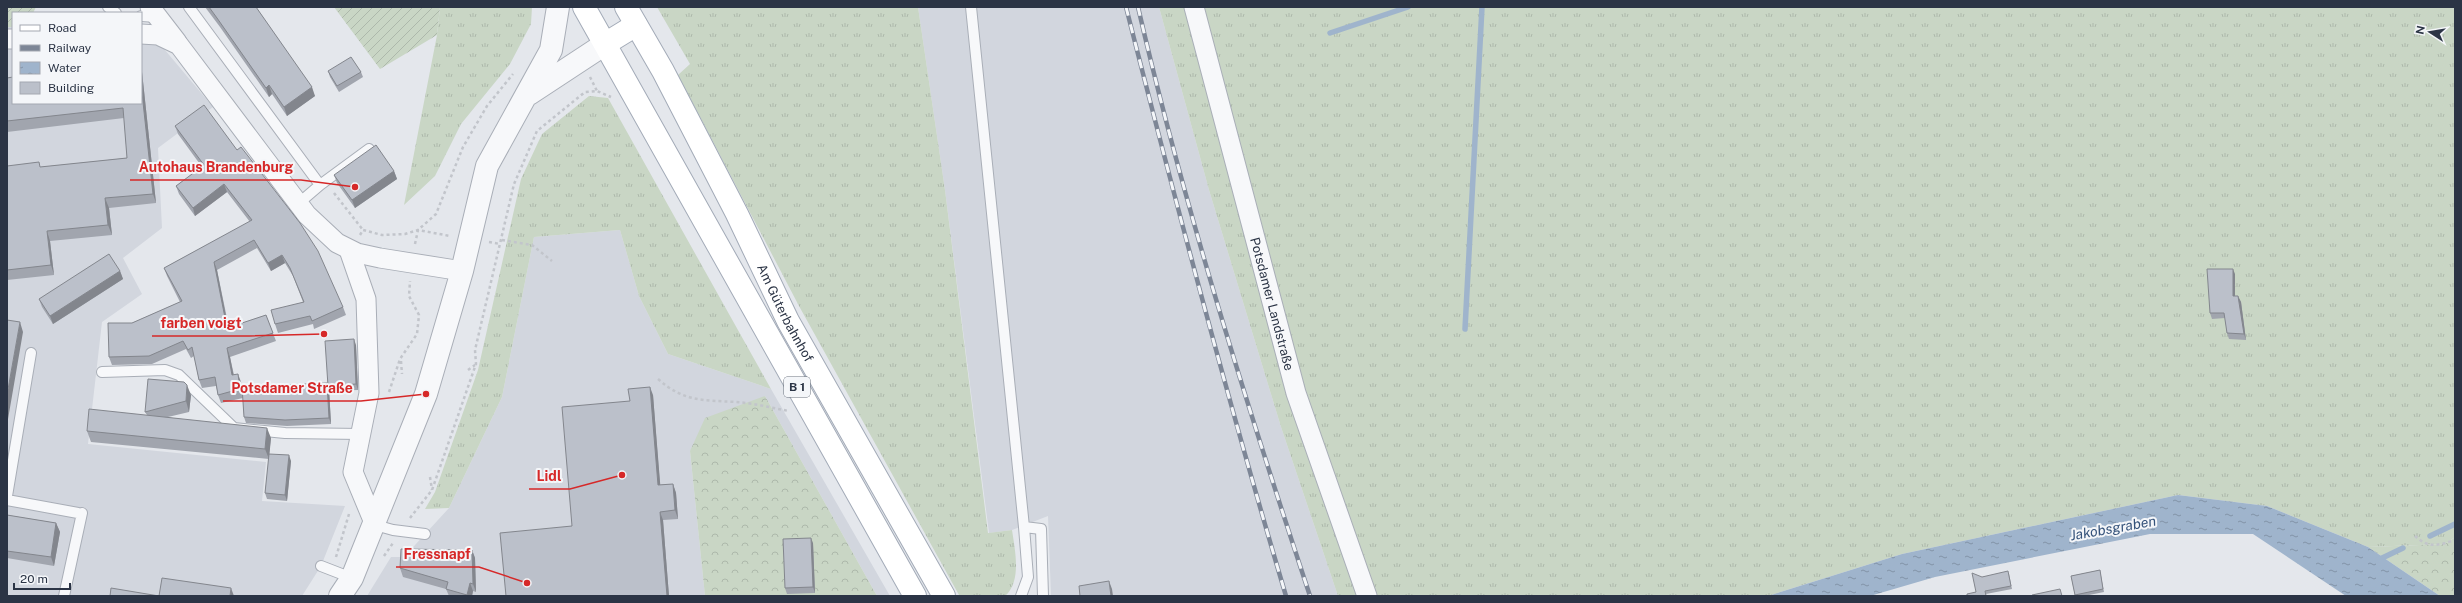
<svg xmlns="http://www.w3.org/2000/svg" width="2462" height="603" viewBox="0 0 2462 603" font-family="'Public Sans',sans-serif">
<defs>
<pattern id="grass-tufts" width="24" height="20" patternUnits="userSpaceOnUse"><rect width="24" height="20" fill="#c9d6c5"/><path d="M3 7l-1-3M5 7V3M7 7l1-3M15 17l-1-3M17 17v-4M19 17l1-3" fill="none" stroke="#adb8ab"/></pattern>
<pattern id="forest-crowns" width="20" height="18" patternUnits="userSpaceOnUse"><rect width="20" height="18" fill="#c9d6c5"/><path d="M2 6a3 3 0 1 1 6 0M12 15a3 3 0 1 1 6 0" fill="none" stroke="#adb8ab"/></pattern>
<pattern id="garden-furrows" width="10" height="10" patternUnits="userSpaceOnUse"><rect width="10" height="10" fill="#c9d6c5"/><path d="M-1 1l2-2M0 10L10 0M9 11l2-2" fill="none" stroke="#adb8ab"/></pattern>
<pattern id="water-ripples" width="26" height="14" patternUnits="userSpaceOnUse"><rect width="26" height="14" fill="#9fb4cc"/><path d="M2 4q2-2 4 0t4 0M15 11q2-2 4 0t4 0" fill="none" stroke="#8293a7"/></pattern>
</defs>
<rect width="100%" height="100%" fill="#e4e7ec"/>
<!-- built -->
<path fill="#d2d6de" d="M918 7H1159L1209 190 1281 427 1338 596H1051L1048 516 1012 530 989 533 945 190Z
M141 24H143L213 107 158 148 162 228 123 258 142 294 102 322 88 444 266 462 262 501 345 506 321 566 302 596H7V27H13V103H141Z
M620 230 639 296 668 354 771 389 890 596H877L765 396 690 451 705 596H367L391 557H404L449 508 502 397 534 237Z"/>
<!-- grass -->
<path fill="url(#grass-tufts)" d="M440 7H532L531 24 510 64 461 124 435 176 404 205 437 35Z
M657 7H918L945 190 988 533 1012 530C1015 550 1022 581 1005 596L959 595 799 306 678 75 690 64Z
M1159 7H2455V537L2445 544 2368 547 2267 506 2178 495 1902 554 1768 596H1338L1281 427 1209 190Z
M589 96 608 98 771 389 668 354 639 296 620 230 534 237 502 397 449 508 425 509 435 492 478 370 521 179 542 134Z"/>
<!-- forest -->
<path fill="url(#forest-crowns)" d="M765 396 877 596H705L690 451 705 418Z
M2455 537V596H2440L2368 547 2445 544Z"/>
<!-- garden -->
<path fill="url(#garden-furrows)" d="M7 7H36L33 13H13V27H7Z
M334 7H440L437 35 380 69Z"/>
<!-- water -->
<path fill="url(#water-ripples)" d="M2178 495 2267 506 2368 547 2440 596H2346L2253 534H2150L1935 577 1870 596H1768L1902 554Z"/>
<g fill="none" stroke-linecap="round" stroke-linejoin="round">
<!-- stream -->
<path stroke="#9fb4cc" stroke-width="5.5" d="M1330 33 1408 7
M1465 329 1482 7
M2430 536 2455 524
M2378 560 2403 548"/>
<!-- service casing -->
<g stroke="#a9aeb7" stroke-width="12">
<path id="service" d="M108 7 116 13
M189 7 320 185 299 203
M971 7 1024 527 1028 577 1021 596
M141 16 157 17
M320 185 369 149
M102 372 165 370 179 375 234 428 285 433 361 434
M7 496 31 353
M7 500 78 513
M375 525 393 530 425 534
M1024 527 1041 529 1043 596
M321 566 352 578
M64 596 82 513"/>
</g>
<!-- minor casing -->
<g stroke="#a9aeb7" stroke-width="21">
<g id="minor">
<path d="M150 7 177 42"/>
<path id="s1" d="M1194 7 1296 393 1367 596"/>
<path d="M141 34 158 35 179 45 307 215 337 243 357 253 380 258 462 271"/>
<path d="M7 39H13"/>
<path d="M349 250 366 299 369 393 353 472 375 525"/>
</g>
</g>
<!-- tertiary casing -->
<g stroke="#a9aeb7" stroke-width="24">
<path id="tertiary" d="M529 94 605 44
M340 596 352 578 426 394 462 271 487 166 551 50 558 7"/>
</g>
<!-- primary casing -->
<g stroke="#a3abb8" stroke-width="24">
<g id="primary">
<path d="M584 7 915 596"/>
<path id="s2" d="M626 7 663 71 737 214 788 321 944 596"/>
<path d="M605 44 636 25"/>
</g>
</g>
<!-- path -->
<path stroke="#c2c5cb" stroke-width="2.5" stroke-dasharray="3 3" stroke-linecap="butt" d="M590 77 597 91
M334 193 363 230
M360 235 363 230 382 235 405 234 418 230 450 236
M502 240 532 245 552 261
M489 242 500 244
M415 244 418 230 436 214 463 147 487 106 513 74
M401 361 402 374
M468 370 475 365
M658 379C684 402 703 400 736 402 753 403 772 408 789 411
M389 392 400 359 417 334 419 315 409 296 410 281
M430 477 432 490
M410 518 432 490 476 364 475 350 514 184 537 131 585 92 597 91 611 97
M2415 536C2429 549 2439 545 2455 540
M384 556 393 543
M336 557 349 514"/>
<!-- service -->
<use href="#service" stroke="#f7f8fa" stroke-width="10"/>
<!-- minor -->
<use href="#minor" stroke="#f7f8fa" stroke-width="19"/>
<!-- tertiary -->
<use href="#tertiary" stroke="#f7f8fa" stroke-width="22"/>
<!-- primary -->
<use href="#primary" stroke="#fff" stroke-width="22"/>
<!-- rail casing -->
<g stroke="#7d8696" stroke-width="4.5">
<path id="rail" d="M1126 7C1176 204 1228 401 1286 596
M1138 7C1184 206 1246 402 1310 596"/>
</g>
<!-- rail -->
<use href="#rail" stroke="#f4f6f9" stroke-width="3" stroke-dasharray="9" stroke-linecap="butt"/>
</g>
<!-- wall -->
<path fill="#a1a5ae" d="M205 7H256L315 96 287 116 272 94 269 97 220 27Z
M328 71 361 72 363 77 339 92 330 77Z
M142 72 156 203 109 208 112 235 50 241 54 275 7 280V166L41 167 127 158 124 118 7 132V78Z
M175 126 343 307 346 315 314 329 313 324 278 333 275 324 303 302 293 276 285 263 271 271 257 248 217 270 229 328 266 315 276 341 230 357 234 375 241 382 243 397 327 383 329 389 331 424 287 426 246 423 244 417 243 398 221 403 218 395 216 386 202 388 199 380 194 356 191 358 186 349 152 364 112 365 109 357 132 323 180 302 167 276 164 268 250 222 227 192 195 216 179 194 176 186 202 167 178 134Z
M394 171 397 179 355 208 337 183 334 175Z
M120 271 123 279 53 324 42 307 39 299Z
M2235 274V296H2238L2241 302 2246 340 2229 339 2227 333 2225 318 2212 319 2210 313Z
M356 345 358 390 330 391 328 386Z
M191 395 189 412 168 417 271 438 269 454 291 461 287 501 267 499 265 493 269 459 91 442 87 431 147 415 145 412Z
M653 395 660 485 673 484 676 493 678 519 663 520 669 596H506L572 526Z
M7 515 56 523 60 532 54 566 7 558Z
M813 543 815 593 787 594 785 588Z
M472 550 475 558 476 592 473 591 472 596H449L446 589 403 577 400 568Z
M2100 570 2104 592 2084 596H2075L2071 576Z
M2009 574 2012 589 1986 594 1987 596H1967L1976 592 1982 577Z"/>
<!-- shaded-wall -->
<path fill="#83868d" d="M141 69 142 72 156 203 153 194 141 84Z
M269 85 272 94 269 97 266 88Z
M312 87 315 96 287 116 284 107Z
M394 171 397 179 355 208 352 200Z
M224 184 227 192 195 216 193 208Z
M105 198 109 208 112 235 108 225Z
M47 231 50 241 54 275 51 265Z
M282 255 285 263 271 271 268 263Z
M214 262 217 270 230 337 227 328Z
M2233 269 2235 274V302L2233 296Z
M120 271 123 279 53 324 50 316Z
M2238 296 2241 302 2246 340 2244 334Z
M20 322 23 332 7 425V395Z
M354 339 356 345 358 390 356 384Z
M227 348 230 357 235 383 232 375Z
M238 374 241 382 243 398 240 389Z
M327 383 329 389 331 424 329 418Z
M187 385 191 395 189 412 186 401Z
M650 387 653 395 661 494 658 485Z
M267 428 271 438 269 459 265 449Z
M289 455 291 461 287 501 285 495Z
M673 484 676 493 678 519 675 510Z
M660 512 663 520 669 596H667Z
M56 523 60 532 54 566 51 557Z
M811 538 813 543 815 593 813 587Z
M472 550 475 558 476 592 473 584Z
M1109 581 1112 589 1113 596H1111Z
M470 583 473 591 472 596H467V595Z
M231 588 234 596H230Z"/>
<!-- building -->
<path fill="#bbc0ca" stroke="#83868d" d="M209 7H256L312 87 284 107 269 85 266 88 217 18Z
M351 57 361 72 337 86 328 71Z
M13 77V103H141V84L153 194 105 198 108 225 47 231 51 265 7 270V166L39 162 40 167 127 158 123 108 7 121V78Z
M204 105 237 150 241 147 300 223 318 251 343 307 312 321 310 316 275 324 271 310 304 302 290 268 282 255 268 263 254 240 214 262 227 328 266 315 273 333 227 348 232 375 238 374 240 389 218 395 215 377 199 380 192 347 188 350 183 341 149 356 109 357 108 323H132L182 301 164 268 252 220 224 184 193 208 176 186 204 165 175 126Z
M376 145 394 171 352 200 334 175Z
M109 254 120 271 50 316 39 299Z
M2207 269H2233V296H2238L2244 334 2227 333 2224 313H2210Z
M7 320 20 322 7 395Z
M354 339 356 384 328 386 325 341Z
M148 379 184 382 187 385 186 401 145 412Z
M327 383 329 418 285 420 244 417 242 387Z
M650 387 658 485 673 484 675 510 660 512 667 596H506L500 533 572 526 562 407 630 401 628 389Z
M89 409 267 428 265 449 87 431Z
M269 454 289 455 285 495 265 493Z
M7 515 56 523 51 557 7 551Z
M811 538 813 587 785 588 783 539Z
M401 549 472 550 473 584 470 583 467 595 446 589 448 582 400 568Z
M2100 570 2103 589 2075 595 2071 576Z
M2008 571 2011 586 1985 591 1986 596H1967V594L1976 592 1972 573 1982 577Z
M162 578 231 588 230 596H110L111 588 159 596Z
M1109 581 1111 596H1080L1079 586Z
M2060 589 2062 596H2032V595Z"/>
<g text-anchor="middle" dominant-baseline="central" stroke-width="4" stroke-linejoin="round" paint-order="stroke">
<!-- shield labels -->
<rect fill="#f4f6f9" stroke="#676e7b" stroke-width="1" x="784" y="377" width="26" height="20" rx="3"/>
<g font-size="12" font-weight="bold" fill="#2b3445">
<text x="797" y="387">B 1</text>
</g>
<!-- street labels -->
<g font-size="13" fill="#2b3445" stroke="#f4f6f9">
<text stroke="none"><textPath href="#s1" startOffset="307">Potsdamer Landstraße</textPath></text>
<text stroke="none"><textPath href="#s2" startOffset="345">Am Güterbahnhof</textPath></text>
</g>
<!-- water labels -->
<g font-size="14" font-style="italic" fill="#34527a" stroke="#f4f6f9">
<text transform="translate(2113 528) rotate(-10)">Jakobsgraben</text>
</g>
</g>
<!-- callouts -->
<path fill="none" stroke="#d62828" stroke-width="1.5" d="M355 187L301 180H130M324 334L249 336H152M426 394L361 401H223M622 475L570 489H529M527 583L479 567H396"/>
<g fill="#d62828" stroke="#f4f6f9" stroke-width="1.5">
<circle cx="355" cy="187" r="4"/>
<circle cx="324" cy="334" r="4"/>
<circle cx="426" cy="394" r="4"/>
<circle cx="622" cy="475" r="4"/>
<circle cx="527" cy="583" r="4"/>
</g>
<g font-size="14" text-anchor="middle" font-weight="bold" fill="#d62828" stroke="#f4f6f9" stroke-width="4" stroke-linejoin="round" paint-order="stroke">
<text x="216" y="172">Autohaus Brandenburg</text>
<text x="201" y="328">farben voigt</text>
<text x="292" y="393">Potsdamer Straße</text>
<text x="549" y="481">Lidl</text>
<text x="437" y="559">Fressnapf</text>
</g>
<!-- border -->
<rect width="2462" height="603" fill="none" stroke="#2b3445" stroke-width="16"/>
<!-- legend -->
<rect x="12" y="12" width="130" height="92" fill="#f4f6f9" stroke="#a4a8b1"/>
<rect x="20" y="25" width="20" height="6" fill="#ffffff" stroke="#a4a8b1"/>
<text x="48" y="32" font-size="12" fill="#2b3445">Road</text>
<rect x="20" y="45" width="20" height="6" fill="#7d8696" stroke="#a4a8b1"/>
<text x="48" y="52" font-size="12" fill="#2b3445">Railway</text>
<rect x="20" y="62" width="20" height="12" fill="url(#water-ripples)" stroke="#a4a8b1"/>
<text x="48" y="72" font-size="12" fill="#2b3445">Water</text>
<rect x="20" y="82" width="20" height="12" fill="#bbc0ca" stroke="#a4a8b1"/>
<text x="48" y="92" font-size="12" fill="#2b3445">Building</text>
<!-- north arrow -->
<g transform="translate(2430 32) rotate(282)" stroke="#f4f6f9" stroke-width="3" paint-order="stroke">
<path d="M0-3L7 15L0 10L-7 15Z" fill="#2b3445"/>
<text y="-6" font-size="11" font-weight="bold" text-anchor="middle" fill="#2b3445">N</text>
</g>
<!-- scale -->
<path d="M14 583v6h56v-6" fill="none" stroke="#2b3445" stroke-width="2"/>
<text x="20" y="583" font-size="12" fill="#2b3445" stroke="#f4f6f9" stroke-width="3" paint-order="stroke">20 m</text>
</svg>
